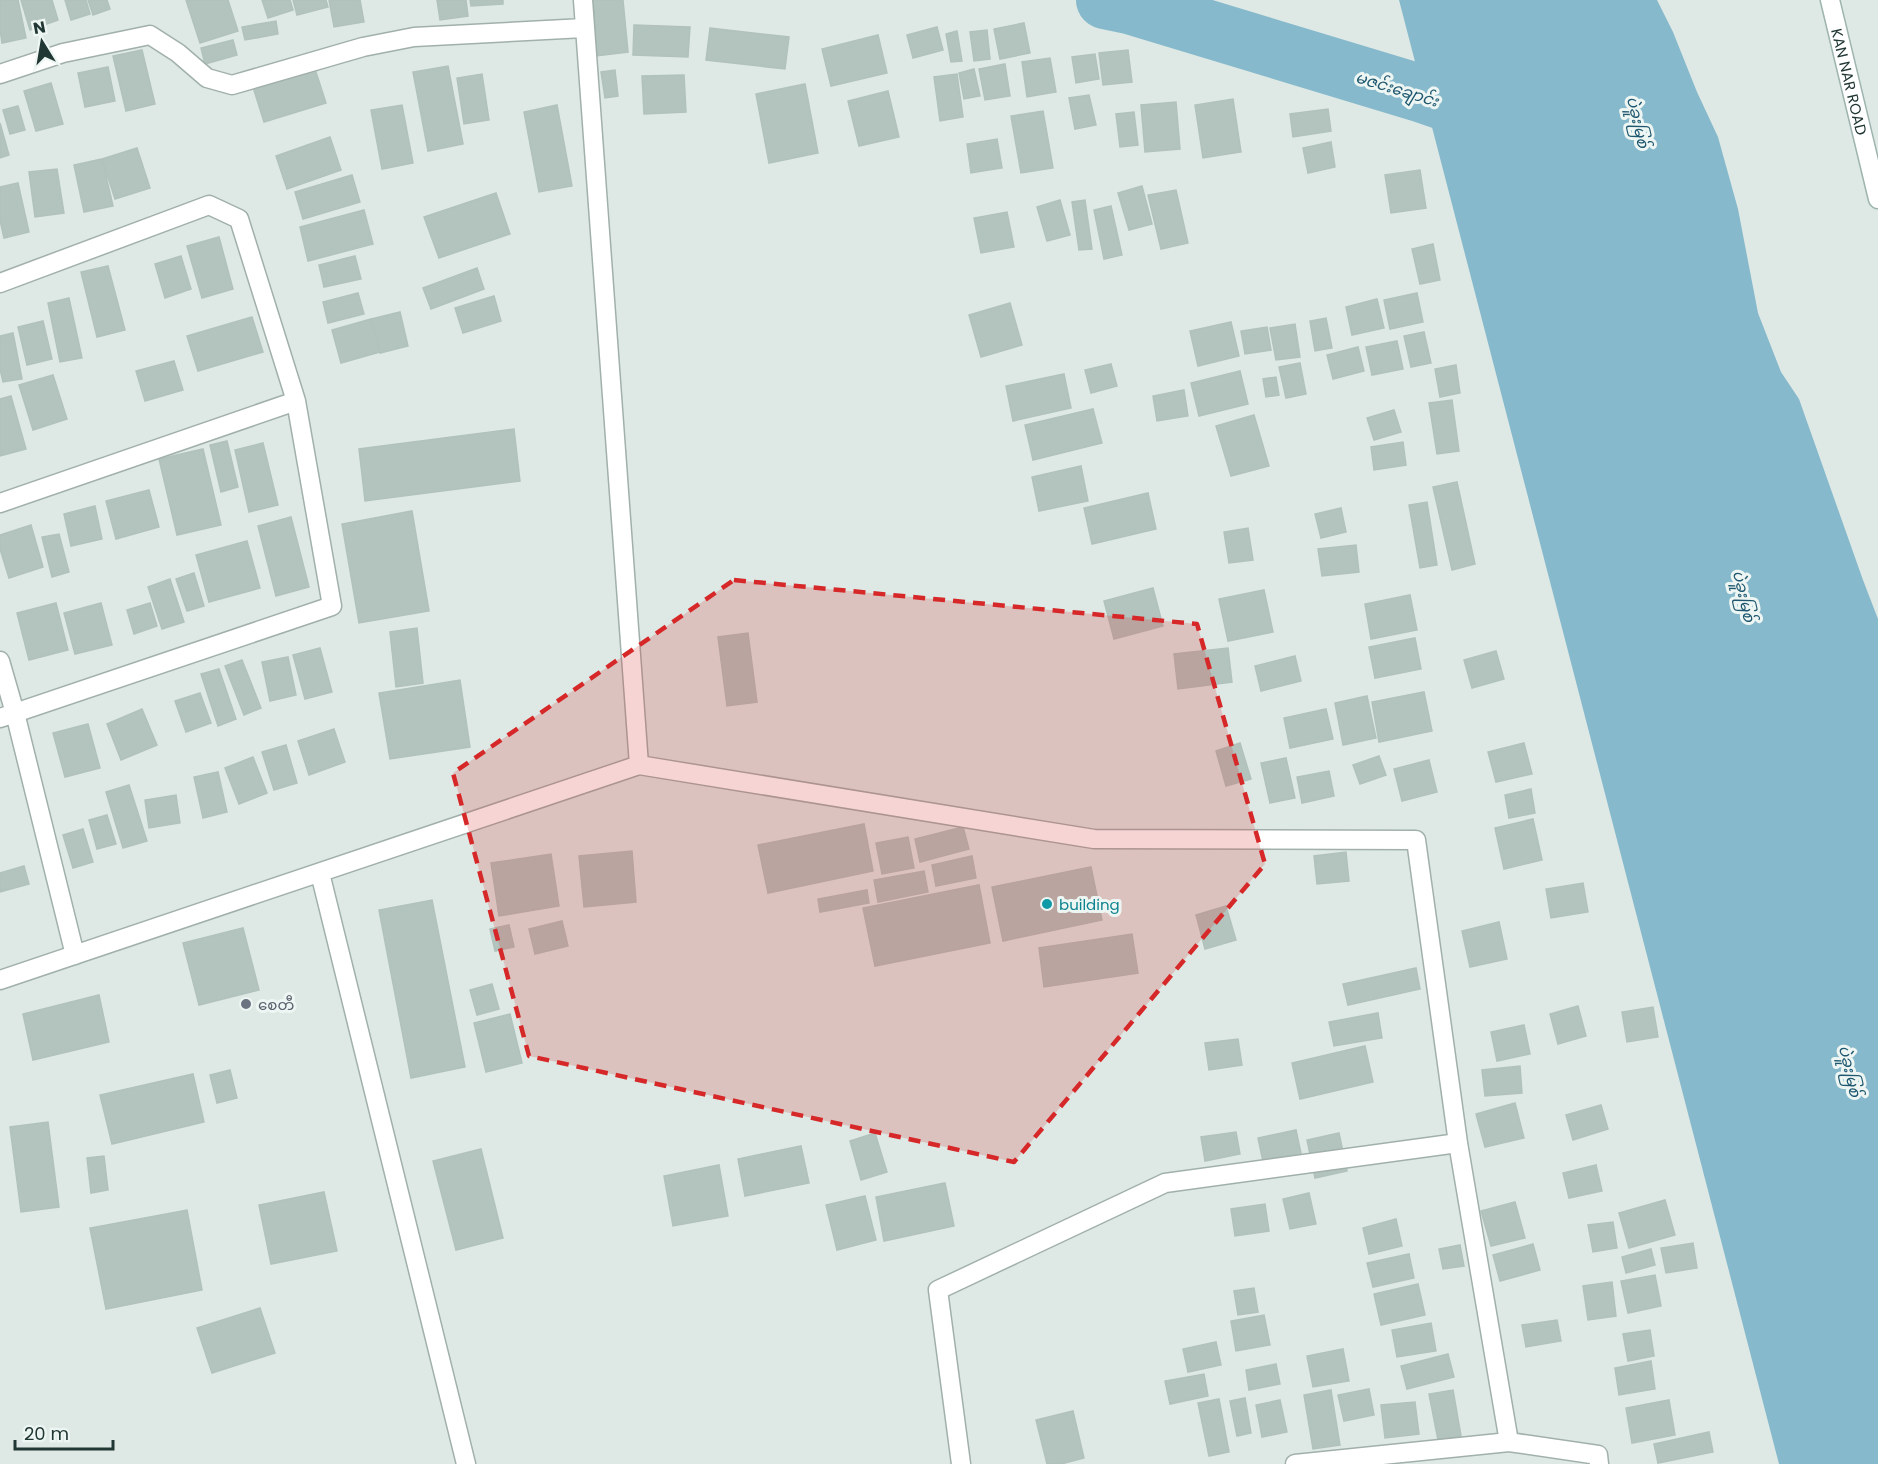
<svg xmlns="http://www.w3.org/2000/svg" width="1878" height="1464" viewBox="0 0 1878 1464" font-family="Poppins,'Noto Sans Myanmar',sans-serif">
<rect width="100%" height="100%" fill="#dee9e5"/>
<!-- water -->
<path fill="#87b9cc" d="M1399 0H1657L1673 32 1697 92 1718 137 1738 209 1758 313 1781 372 1799 399 1863 580 1878 619V1464H1779Z"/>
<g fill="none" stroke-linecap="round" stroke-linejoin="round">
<!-- river -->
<path stroke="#87b9cc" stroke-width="58" d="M1105 0 1129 5 1423 94 1499 120"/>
</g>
<!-- building -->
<path fill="#b3c3be" stroke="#b1c2bd" stroke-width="1.5" d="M0 0H18L26 38 2 43 0 29Z
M21 0H52L58 20 30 30Z
M65 0H86L90 14 71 20Z
M88 0H107L110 9 93 15Z
M186 0H228L238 31 200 43Z
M262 0H290L293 10 268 18Z
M293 0H326L328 7 297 15Z
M329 0H360L364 22 334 27Z
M437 0H466L468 16 440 20Z
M470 0H503V4L471 6Z
M591 0H623L628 52 596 56Z
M276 21 278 34 245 40 242 27Z
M1024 23 1030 53 1000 59 994 29Z
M634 25 690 27 688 57 633 55Z
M937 27 943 50 913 58 907 35Z
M710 28 789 37 785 69 706 60Z
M987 30 990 59 974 61 970 32Z
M957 31 962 61 951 62 946 34Z
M878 35 887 73 831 86 822 49Z
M233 40 237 55 205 64 201 48Z
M142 50 155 104 126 111 113 56Z
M1128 50 1132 82 1103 85 1099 53Z
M1095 54 1099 79 1076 83 1072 57Z
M1050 58 1056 92 1027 97 1022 62Z
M1005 64 1010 96 985 100 979 69Z
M448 66 463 144 428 151 413 72Z
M108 67 115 101 85 107 78 73Z
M315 69 326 103 264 122 253 87Z
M974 69 980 96 964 99 959 73Z
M615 70 618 96 605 98 601 72Z
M482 74 489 120 464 124 457 78Z
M957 74 963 117 940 121 934 77Z
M684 75 686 112 644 114 642 76Z
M51 83 63 124 36 131 24 91Z
M805 84 818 153 769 163 756 94Z
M888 91 899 137 859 146 848 101Z
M1089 95 1096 125 1075 129 1069 98Z
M1233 99 1241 152 1203 158 1195 105Z
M1176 102 1180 149 1145 152 1141 105Z
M402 105 413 163 382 169 371 110Z
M557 105 572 186 539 192 524 112Z
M18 106 25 130 10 134 3 110Z
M1328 109 1331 131 1293 137 1290 114Z
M1043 111 1053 168 1021 173 1011 116Z
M1134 112 1138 145 1120 147 1116 114Z
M0 123 9 155 0 158Z
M330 137 341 170 287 189 276 156Z
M997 139 1002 168 971 173 967 144Z
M1331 142 1335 167 1308 173 1303 148Z
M137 148 150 188 115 199 102 159Z
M102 159 113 206 84 212 74 165Z
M57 169 64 213 35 217 29 172Z
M1420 170 1426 208 1391 213 1385 175Z
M352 175 360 202 303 219 295 192Z
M18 183 29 232 4 238 0 220V187Z
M1142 186 1152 224 1129 230 1118 193Z
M1176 190 1188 243 1161 249 1148 195Z
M496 193 510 234 439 258 424 217Z
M1060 200 1070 235 1047 241 1037 207Z
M1085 200 1092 249 1079 250 1072 202Z
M1111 206 1122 255 1104 259 1094 210Z
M364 210 373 244 308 261 300 227Z
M1007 212 1014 247 981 253 974 218Z
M219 237 233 289 202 298 187 246Z
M1433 244 1440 280 1420 284 1412 249Z
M181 256 191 289 165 298 155 264Z
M355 256 361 279 324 287 319 265Z
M108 266 125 330 97 337 81 272Z
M477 268 484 289 431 309 423 288Z
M358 293 364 314 328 323 323 302Z
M1417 293 1423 322 1390 329 1384 300Z
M494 296 501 321 463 333 455 308Z
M69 298 82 358 60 362 48 303Z
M1377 299 1384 328 1352 335 1346 307Z
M1010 303 1022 345 981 357 969 315Z
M400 312 408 346 380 353 371 319Z
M252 317 263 352 198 371 187 336Z
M1326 318 1332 348 1315 351 1310 321Z
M371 319 380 352 341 363 332 330Z
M43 321 52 359 27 365 18 327Z
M1231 322 1239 356 1198 366 1190 331Z
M1295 324 1300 357 1276 360 1270 328Z
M1267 327 1271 350 1245 354 1241 331Z
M1424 332 1431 363 1411 367 1404 336Z
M13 333 22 379 3 382 0 369V336Z
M1397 341 1403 369 1372 375 1366 347Z
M1358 347 1364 371 1333 379 1327 355Z
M174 361 183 390 145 401 136 371Z
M1300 363 1306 394 1286 398 1279 367Z
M1111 364 1117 386 1091 393 1085 370Z
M1456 365 1460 393 1440 397 1435 369Z
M1240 371 1248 404 1199 416 1191 383Z
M1064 374 1071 408 1013 421 1006 386Z
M53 375 67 419 33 430 19 385Z
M1276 377 1279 395 1266 397 1263 379Z
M1184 390 1188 416 1157 421 1153 396Z
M11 396 26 449 0 456V399Z
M1452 400 1459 451 1437 454 1429 403Z
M1093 409 1102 443 1033 460 1025 425Z
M1394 410 1401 432 1374 440 1367 418Z
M1254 415 1269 466 1231 476 1216 426Z
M514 429 520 481 365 501 359 449Z
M227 441 238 487 221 492 210 445Z
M1403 442 1406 465 1374 470 1371 447Z
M263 443 278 505 249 512 235 450Z
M203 449 221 525 177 535 159 459Z
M1081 466 1088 501 1039 511 1032 477Z
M1457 482 1475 564 1452 570 1433 487Z
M149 490 159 527 116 539 106 501Z
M1148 493 1156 529 1092 544 1084 508Z
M1427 502 1437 565 1420 568 1409 505Z
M95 506 102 539 71 546 64 514Z
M1341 508 1346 532 1321 538 1315 514Z
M412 511 429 611 359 623 342 524Z
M291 517 309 587 276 596 258 526Z
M31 525 43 567 9 578 0 549V535Z
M1248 528 1253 560 1229 563 1224 532Z
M59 534 69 572 52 577 42 537Z
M247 541 260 588 209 602 196 555Z
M1356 545 1359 572 1322 576 1318 549Z
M194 573 204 606 187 611 176 579Z
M170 579 184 622 162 629 148 587Z
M1153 588 1163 626 1114 639 1104 601Z
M1264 590 1273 632 1228 641 1219 599Z
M1410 595 1417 630 1371 639 1365 604Z
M56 603 68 650 29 660 17 613Z
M101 603 112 645 75 654 64 613Z
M150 603 157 626 134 634 127 610Z
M417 628 423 683 396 687 390 632Z
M748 633 757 702 727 706 718 637Z
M1415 638 1421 669 1375 678 1369 647Z
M320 648 332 692 305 699 293 655Z
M1228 648 1232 682 1178 689 1174 654Z
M1496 651 1504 679 1472 688 1464 660Z
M1295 656 1301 681 1261 691 1255 666Z
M288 657 296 695 270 701 262 662Z
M242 660 261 708 244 715 225 666Z
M219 669 236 719 218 726 201 674Z
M460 680 470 747 390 759 379 693Z
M1424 692 1432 731 1379 742 1372 702Z
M200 693 211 723 186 732 175 701Z
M1367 696 1376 738 1343 745 1335 703Z
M142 709 157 745 121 760 107 724Z
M1326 709 1333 739 1290 748 1284 718Z
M88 724 100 768 65 777 53 733Z
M334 729 345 762 309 775 298 741Z
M1240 743 1251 779 1226 786 1216 751Z
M1524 743 1532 774 1496 782 1488 752Z
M286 745 297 783 274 790 262 752Z
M1379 756 1386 775 1360 784 1353 765Z
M253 757 267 793 239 804 225 768Z
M1286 758 1295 798 1270 803 1261 763Z
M1429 760 1437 792 1402 801 1394 769Z
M1329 771 1334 796 1302 803 1297 777Z
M218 772 227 812 203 818 194 777Z
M129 785 147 841 123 848 106 792Z
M1531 789 1535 813 1509 818 1505 795Z
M176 795 180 823 149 828 145 800Z
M107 815 116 844 97 849 89 820Z
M1533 819 1542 860 1504 869 1495 828Z
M864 824 873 871 768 893 758 845Z
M963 827 969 849 920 862 915 839Z
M83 829 93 862 73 868 63 835Z
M908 837 914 868 882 874 876 843Z
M632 851 636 902 584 907 579 856Z
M1346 852 1349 881 1317 884 1314 856Z
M551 854 559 906 499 916 491 863Z
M972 856 976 878 936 886 932 865Z
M24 866 29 884 0 892V873Z
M1091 867 1102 920 1003 941 992 887Z
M924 871 928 892 878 902 874 880Z
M1583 883 1588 912 1551 918 1546 889Z
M979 885 990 943 875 966 863 908Z
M867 890 869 903 820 912 818 899Z
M432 900 465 1067 411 1078 379 910Z
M1226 906 1236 940 1205 949 1196 915Z
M562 921 568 946 535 954 529 929Z
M1499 922 1507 959 1470 967 1462 931Z
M509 925 514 947 495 951 490 929Z
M243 928 259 990 199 1005 183 943Z
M1132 934 1138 973 1044 987 1039 948Z
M1416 968 1420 989 1348 1005 1343 984Z
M492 984 499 1009 477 1015 470 990Z
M99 995 109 1042 33 1060 23 1014Z
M1578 1006 1586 1036 1558 1044 1550 1014Z
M1653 1007 1658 1037 1627 1042 1622 1012Z
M1378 1013 1382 1038 1334 1046 1329 1022Z
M510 1014 522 1063 486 1072 474 1023Z
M1524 1025 1530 1054 1497 1061 1491 1032Z
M1238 1039 1242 1065 1209 1070 1205 1043Z
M1365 1046 1373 1082 1300 1099 1292 1063Z
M1520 1066 1522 1093 1485 1096 1482 1070Z
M230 1070 237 1098 217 1103 210 1075Z
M193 1074 204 1122 112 1144 100 1095Z
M1515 1103 1524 1138 1485 1147 1476 1114Z
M1601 1105 1608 1129 1573 1140 1566 1115Z
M48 1122 59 1207 21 1212 10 1127Z
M1296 1130 1302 1158 1264 1166 1258 1138Z
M1236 1132 1240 1154 1205 1161 1201 1137Z
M875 1133 887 1172 861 1180 850 1141Z
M1339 1133 1347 1171 1315 1178 1307 1140Z
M801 1146 809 1183 745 1196 738 1159Z
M481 1149 503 1238 456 1250 433 1161Z
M104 1156 108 1190 91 1193 87 1158Z
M719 1165 728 1216 673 1226 664 1176Z
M1596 1165 1602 1191 1569 1198 1563 1173Z
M945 1183 954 1226 884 1241 876 1197Z
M324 1192 337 1251 271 1264 259 1205Z
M1309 1193 1316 1224 1290 1229 1283 1199Z
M865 1196 876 1240 837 1250 826 1205Z
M1665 1200 1675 1235 1629 1248 1619 1213Z
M1515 1202 1525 1238 1491 1246 1481 1211Z
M1265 1204 1269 1231 1235 1236 1231 1209Z
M187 1210 202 1290 106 1309 90 1228Z
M1396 1219 1402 1246 1369 1254 1363 1228Z
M1613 1222 1617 1248 1593 1252 1588 1225Z
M1693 1243 1697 1268 1666 1273 1661 1248Z
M1533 1244 1540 1270 1500 1281 1493 1255Z
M1460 1245 1464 1266 1443 1269 1439 1249Z
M1651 1249 1655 1265 1626 1273 1622 1257Z
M1409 1254 1414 1278 1373 1287 1367 1263Z
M1655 1275 1661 1306 1628 1313 1621 1281Z
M1612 1282 1616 1316 1588 1320 1583 1286Z
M1418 1284 1425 1315 1381 1325 1374 1294Z
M1254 1288 1258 1312 1238 1315 1234 1291Z
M260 1308 275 1353 212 1373 197 1328Z
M1264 1315 1270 1345 1236 1351 1231 1321Z
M1557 1320 1561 1341 1526 1347 1522 1325Z
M1431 1323 1436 1351 1397 1357 1392 1330Z
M1650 1330 1654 1356 1628 1361 1623 1334Z
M1216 1342 1221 1365 1188 1372 1183 1349Z
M1343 1349 1349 1381 1313 1387 1307 1356Z
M1448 1354 1454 1377 1407 1389 1401 1366Z
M1651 1361 1655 1389 1619 1395 1615 1368Z
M1276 1364 1280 1384 1249 1390 1246 1370Z
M1204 1374 1208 1396 1170 1404 1165 1381Z
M1369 1389 1374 1415 1344 1421 1338 1395Z
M1331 1390 1340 1445 1313 1449 1304 1395Z
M1453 1390 1461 1436 1438 1440 1429 1394Z
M1245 1398 1251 1433 1237 1436 1230 1401Z
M1219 1399 1229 1452 1209 1456 1198 1403Z
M1280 1400 1287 1432 1262 1437 1256 1405Z
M1669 1400 1675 1435 1632 1443 1626 1408Z
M1415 1402 1419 1434 1385 1438 1381 1405Z
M1073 1411 1084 1458 1061 1464H1047L1036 1420Z
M1709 1432 1713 1452 1658 1463 1654 1444Z"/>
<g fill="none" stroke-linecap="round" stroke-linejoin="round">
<!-- street casing -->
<g stroke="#a1b0ac" stroke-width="21">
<path id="street" d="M0 74 63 53 150 35 178 53 207 78 232 85 363 47 414 37 584 28
M0 283 209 205 239 219 296 401 332 606 0 718
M0 503 296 401
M0 661 15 713 75 955
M639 765 1094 839 1416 840 1458 1143 1509 1442
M320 873 466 1464
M0 980 639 765 583 0
M961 1464 938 1290 1165 1183 1458 1143
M1295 1464 1509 1442 1598 1455 1599 1464"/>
</g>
<!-- secondary casing -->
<g stroke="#9eb4ae" stroke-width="21">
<g id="secondary">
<path id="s1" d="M1830 0 1878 199"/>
</g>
</g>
<!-- street -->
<use href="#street" stroke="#fff" stroke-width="18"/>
<!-- secondary -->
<use href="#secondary" stroke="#fff" stroke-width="18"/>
</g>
<!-- marked area -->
<path fill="#d62828" fill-opacity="0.2" stroke="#d62828" stroke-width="4.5" stroke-dasharray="12 8" stroke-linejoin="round" d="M734 580 1197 624 1265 864 1014 1162 529 1056 453 773Z"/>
<!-- markers -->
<circle fill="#0f9aa8" stroke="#eef6f3" stroke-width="2" cx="1047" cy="904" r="6"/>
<circle fill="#6b7280" stroke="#eef6f3" stroke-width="2" cx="246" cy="1004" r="6"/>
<g text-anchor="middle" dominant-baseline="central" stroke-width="6" stroke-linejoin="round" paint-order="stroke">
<!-- street labels -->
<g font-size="15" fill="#203734" stroke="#eef6f3">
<text stroke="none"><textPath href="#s1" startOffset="84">KAN NAR ROAD</textPath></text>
</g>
<!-- culture labels -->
<g font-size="15" fill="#0d838f" stroke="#eef6f3" text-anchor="start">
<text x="1059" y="904">building</text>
</g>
<!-- worship labels -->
<g font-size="15" fill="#5b616d" stroke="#eef6f3" text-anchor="start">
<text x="258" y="1004">စေတီ</text>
</g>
<!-- water labels -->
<g font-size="16" font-style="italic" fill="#1e576f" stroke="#eef6f3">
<text transform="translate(1397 89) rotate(17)">မဇင်းချောင်း</text>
<text transform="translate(1638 122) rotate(77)">ပဲခူးမြစ်</text>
<text transform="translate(1744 596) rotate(77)">ပဲခူးမြစ်</text>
<text transform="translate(1850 1071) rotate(77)">ပဲခူးမြစ်</text>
</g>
</g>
<!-- north arrow -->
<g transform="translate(42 42) rotate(349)" stroke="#eef6f3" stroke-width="4.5" paint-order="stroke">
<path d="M0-4.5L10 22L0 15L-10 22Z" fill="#203734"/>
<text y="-9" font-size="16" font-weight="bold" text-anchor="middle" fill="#203734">N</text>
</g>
<!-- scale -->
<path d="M15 1440v9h98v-9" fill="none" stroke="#203734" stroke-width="3"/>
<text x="24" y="1440" font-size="18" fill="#203734" stroke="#eef6f3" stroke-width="4.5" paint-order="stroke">20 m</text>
</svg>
